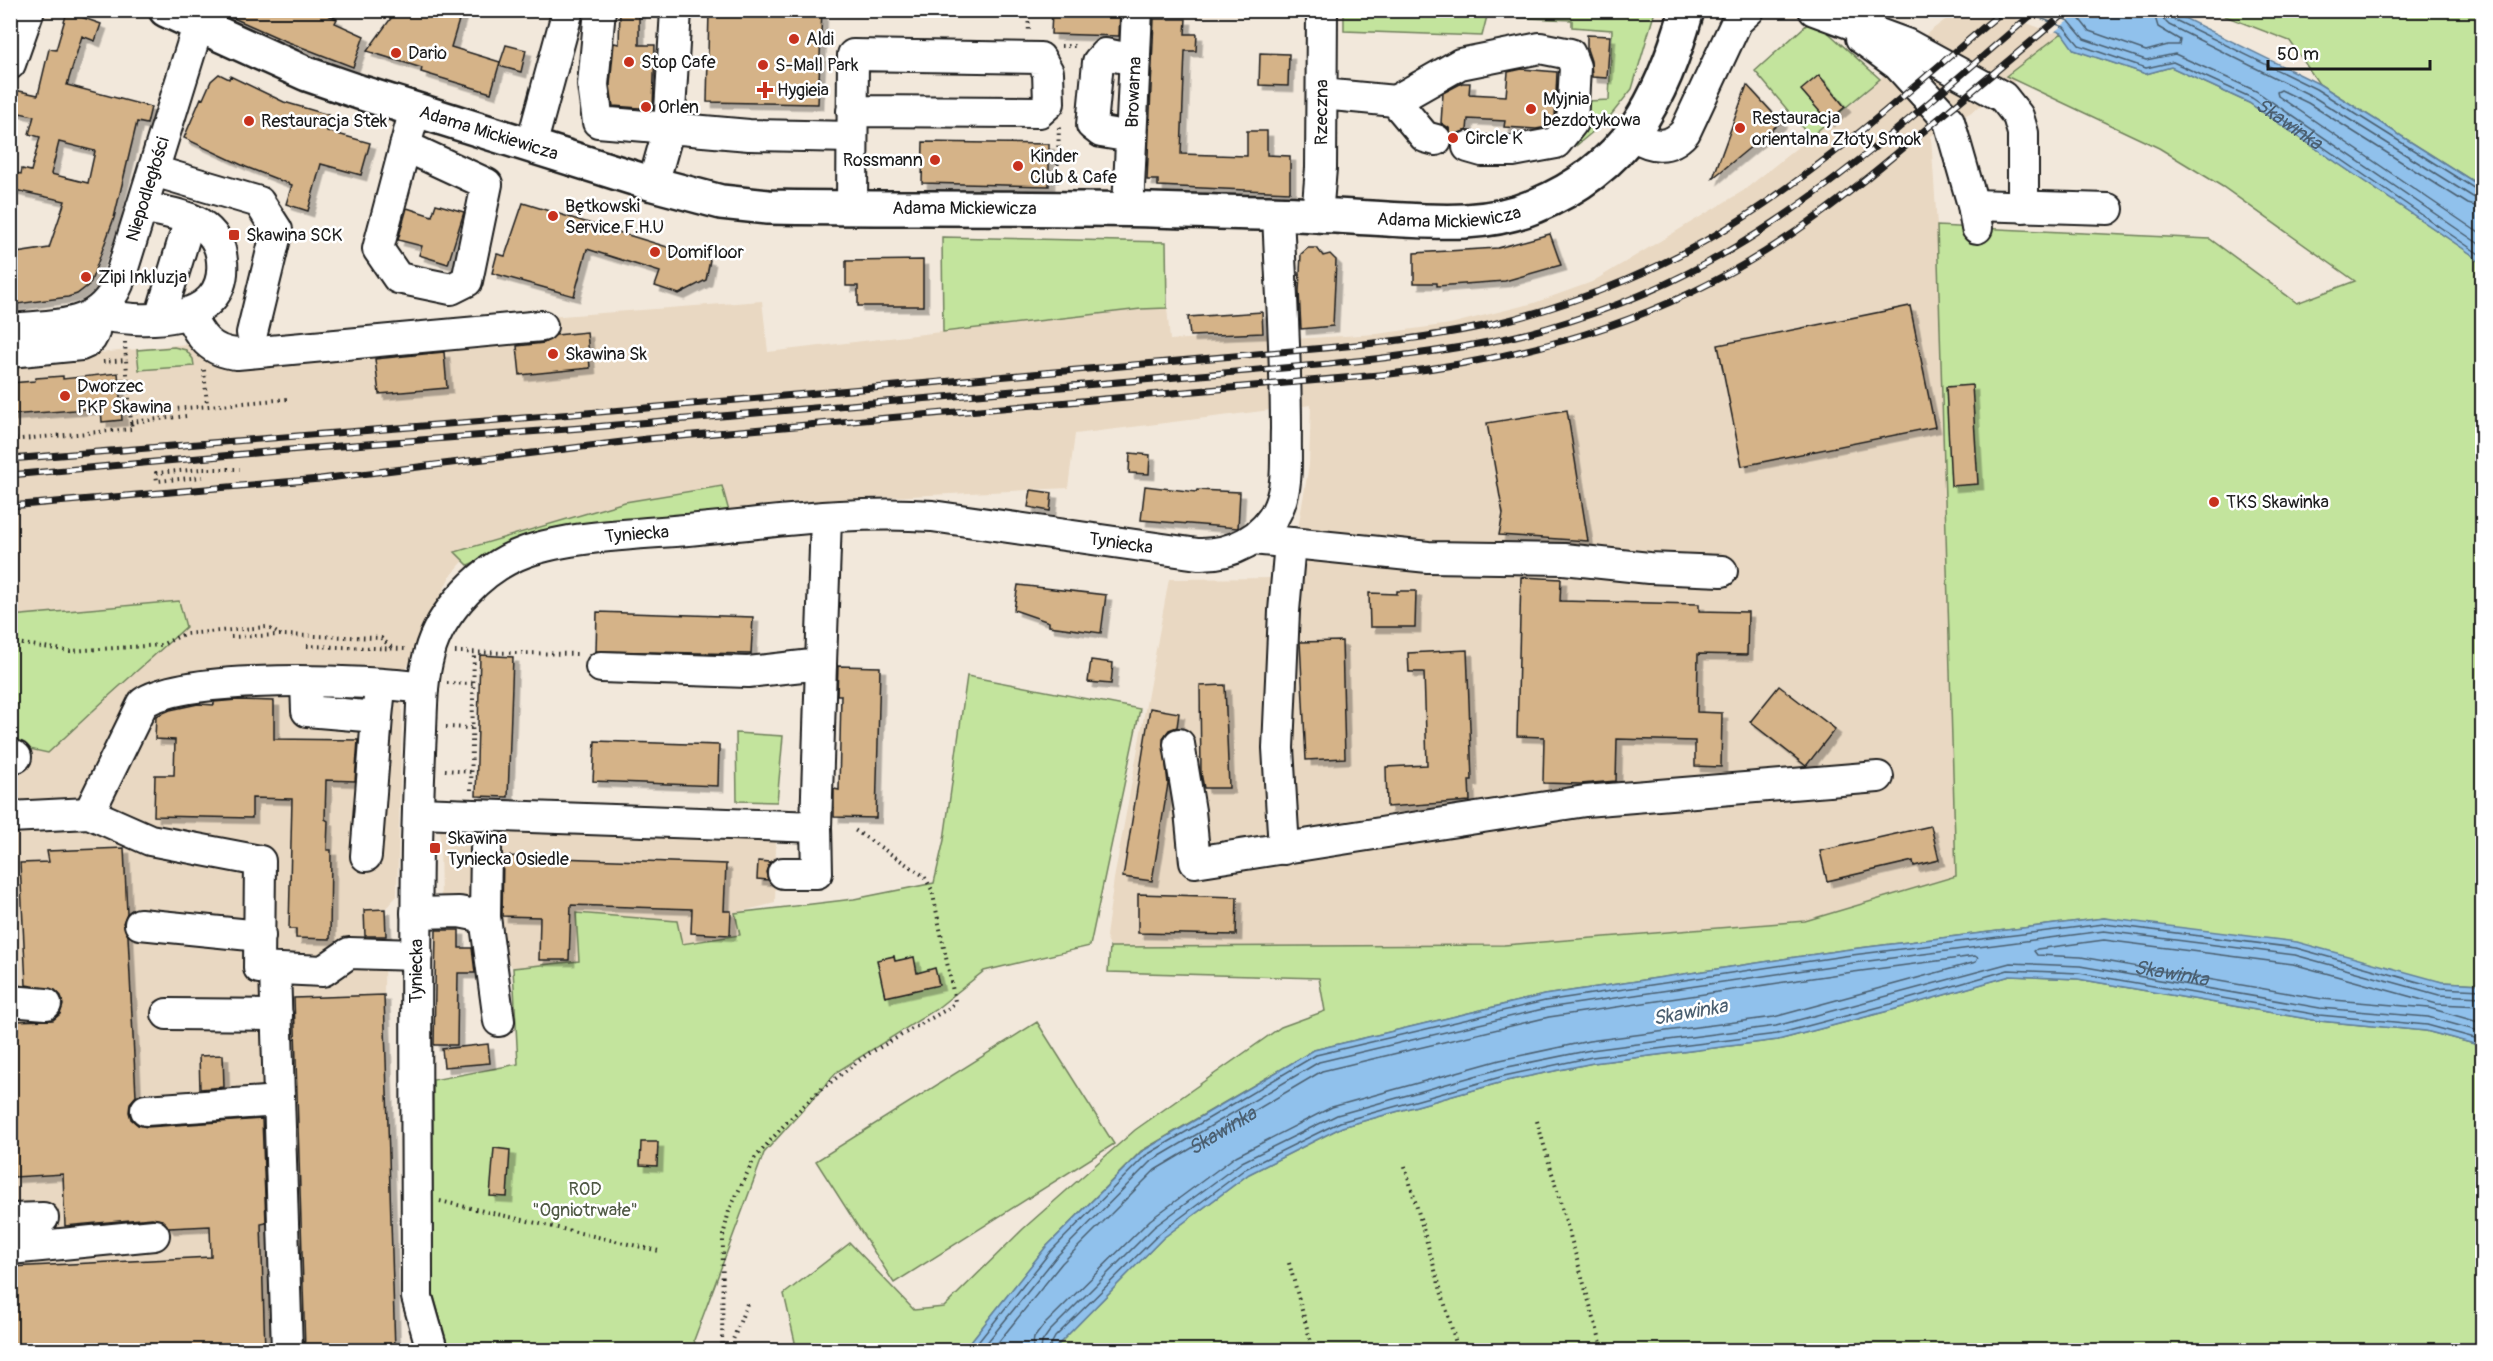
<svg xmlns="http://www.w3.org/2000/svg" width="2493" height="1361" viewBox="0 0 2493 1361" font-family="Pangolin,sans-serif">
<defs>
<filter id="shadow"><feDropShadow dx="5.5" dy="5.5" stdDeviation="0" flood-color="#0004"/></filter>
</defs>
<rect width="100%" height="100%" fill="#f2e8db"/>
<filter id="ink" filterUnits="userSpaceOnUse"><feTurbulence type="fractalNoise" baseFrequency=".0167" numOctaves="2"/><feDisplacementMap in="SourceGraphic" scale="12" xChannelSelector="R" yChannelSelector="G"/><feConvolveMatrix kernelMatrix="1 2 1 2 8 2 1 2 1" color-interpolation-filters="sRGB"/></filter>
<g filter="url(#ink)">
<!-- built -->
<path fill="#e9d8c2" d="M1957 11H2100L1990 101 1931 136 1937 226 1956 876 1805 921 1504 945 1110 947 1106 936 1114 879 1169 579 1277 578 1297 534 1309 465 1311 405 1075 434 1068 488 849 499 562 523 469 555 450 576 403 676 397 896 385 909 384 995 395 1350H11V362L187 344 762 301 768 352 1141 309 1167 308 1170 340 1293 332 1294 339 1377 334 1450 324 1534 303 1592 282 1743 191 1864 94 1929 32Z
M440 828 776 838 775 903 735 913 740 935 681 944 576 913 579 961 513 968 481 934 441 911Z"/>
<!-- green -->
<path fill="#c3e49d" stroke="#70805c" stroke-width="1.5" d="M1344 11H1655L1632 89 1607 120 1577 145 1588 101 1609 100 1612 30 1572 27V20L1487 16 1482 36 1344 31Z
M2212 11H2482V82L2480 97 2482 99V187L2319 84 2290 41Z
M1813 19 1880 79 1810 137 1755 71Z
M2062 33 2075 50 2146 74 2171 67 2249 103 2471 254 2482 265V984L2442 982 2104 918 1843 950 1544 995 1314 1050 1141 1151 1045 1248 964 1350H787L795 1342 784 1294 850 1243 914 1310 944 1307 1023 1229 1135 1130 1281 1027 1325 1011 1319 978 1108 972 1110 947 1504 945 1805 921 1956 876 1937 226 2210 239 2297 303 2355 281 2223 187 2159 148 2006 76Z
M942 237 1166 242 1167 308 1141 309 943 332Z
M174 347 186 350 193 359 194 366 139 370 137 350Z
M722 486 730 515 520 542 468 565 455 552 625 502Z
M179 601 186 627 111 694 48 753 11 745V616Z
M967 676 1140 709 1090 946 984 971 935 1010 838 1071 764 1153 694 1340 697 1350H449L433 1293V1080L518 1064 513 968 579 961 576 913 677 921 682 944 740 935 735 913 854 899 934 883 944 840Z
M736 733 783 736 777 802 737 801Z
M2010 976 2078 979 2319 1021 2426 1031 2482 1046V1350H1053L1163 1238 1249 1174 1342 1127 1506 1081 1593 1063 1778 1040 1892 1010Z
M1037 1022 1114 1144 894 1283 816 1161Z"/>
<!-- water -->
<path fill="#90c1ec" stroke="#627f99" stroke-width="1.5" d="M2002 11H2170L2319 84 2482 187V265L2471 254 2249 103 2171 67 2146 74 2074 50 2062 33Z
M2104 918 2297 942 2442 982 2482 984V1046L2426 1031 2319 1021 2078 979 2010 976 1892 1010 1778 1040 1593 1063 1506 1081 1342 1127 1249 1174 1163 1238 1053 1350H964L1045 1248 1141 1152 1314 1050 1544 995 1843 950Z"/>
<!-- pier -->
<path fill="#f2e8db" d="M1999 10H2080V11L2053 33 2001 13Z"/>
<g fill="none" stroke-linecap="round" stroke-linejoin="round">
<!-- shore -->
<g stroke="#4a5e6f" stroke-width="1.5">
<path id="s1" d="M2019 10 2064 27 2079 45 2146 68 2173 62 2252 98 2482 256"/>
<path d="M2041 10 2069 21 2084 39 2146 60 2175 54 2256 91 2482 246"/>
<path d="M2067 10 2078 17 2089 31 2146 51 2168 45H2179L2180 40 2158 27 2153 10"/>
<path d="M2162 10 2163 19 2169 25 2312 96 2473 197 2482 199"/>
<path d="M2169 10 2173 19 2316 89 2477 190 2482 191"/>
<path d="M2482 208 2468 204 2308 103 2281 90 2277 92 2278 96 2482 235"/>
<path id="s2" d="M2482 1006 2437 1004 2293 964 2104 940 2037 949 2034 951 2037 955 2081 957 2322 999 2429 1008 2482 1023"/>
<path d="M972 1350 1050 1252 1145 1156 1316 1055 1545 1001 1844 956 2104 924 2296 948 2440 988 2482 990"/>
<path d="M981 1350 1056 1257 1150 1162 1319 1062 1547 1008 1845 964 2104 931 2295 955 2439 995 2482 997"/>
<path id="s3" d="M992 1350 1062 1263 1155 1170 1322 1071 1549 1017 1846 973 1975 956 1978 958 1976 962 1774 1017 1589 1041 1500 1060 1332 1107 1236 1156 1150 1220 1043 1326 1034 1338 1032 1350"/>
<path d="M1041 1350 1042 1342 1049 1332 1154 1227 1242 1162 1337 1115 1503 1068 1591 1050 1776 1026 2010 963 2080 966 2320 1008 2428 1017 2482 1032"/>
<path d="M1048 1350 1055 1337 1160 1233 1245 1169 1340 1122 1504 1076 1592 1057 1777 1034 1891 1004 2008 970 2079 973 2319 1015 2427 1025 2482 1040"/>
</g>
</g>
<!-- building -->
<path fill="#d5b388" stroke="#1c1c1c" stroke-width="1.5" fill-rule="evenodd" filter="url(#shadow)" d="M220 10H330L328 15 337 19 335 23 364 36 353 67 283 40 220 12Z
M397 10H462L451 47 500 62 491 93 421 72 422 68 367 51Z
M620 10H639V45H655L653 109 613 106 610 85 614 43 619 44Z
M709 10H822L818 104 707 102Z
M1052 10H1120L1119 36 1051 34Z
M67 12 101 24 95 41 82 36 67 85 151 107 147 124 137 122 114 218 90 284 77 294 68 297 10 305V254L49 248 65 201 10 189V172L21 174 22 169 31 171 40 137 29 134 34 116 10 111V89L38 95 49 49 56 50ZM59 142 95 151 88 183 51 174Z
M1154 19H1186L1185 34H1197L1196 51H1185L1181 154 1247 156V131H1267V155L1290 156V192L1158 186V180H1147Z
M1587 35 1610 36 1607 78 1592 77 1591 61 1587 49Z
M506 45 526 50 521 72 499 66Z
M1260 53 1289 54 1288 86 1259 85Z
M1522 69 1557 72 1555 117 1547 127 1536 129 1504 127 1505 121 1468 119 1467 130 1456 134 1453 140 1449 128 1441 123 1443 93 1462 83H1470L1469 94 1506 96 1508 72Z
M219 74 229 79 230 76 284 102 329 115 325 129H328L327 131 370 143 361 175 321 164 308 211 286 204 292 185 246 167 184 138 201 98 203 99 211 81Z
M1819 75 1845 107 1828 121 1801 90Z
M1747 85 1781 122 1713 178Z
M923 142 1049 144V186L922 183Z
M523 203 710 260 706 280 679 294 655 286 660 272 587 249 574 296 492 273 497 254 505 256Z
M436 204 464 212 448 264 419 255 422 246 398 240 407 208 432 216Z
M1550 234 1561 265 1505 281 1437 286V283H1414V253L1498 248Z
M1308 248H1317L1323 256 1330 254 1336 260 1333 326 1301 329 1299 291 1301 254Z
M923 260V306H858V286H846V261Z
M1910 306 1935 427 1742 466 1718 345Z
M1262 312 1263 333 1190 336 1188 317Z
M587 332 590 368 520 375 517 346 544 343 556 335Z
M444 352 447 388 379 394 375 359Z
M118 373 122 420 102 422 101 408 10 415V383L35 381 36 378 63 376V379Z
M1972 385 1978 484 1951 486 1946 387Z
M1567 410 1588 541 1499 535 1503 514 1487 423Z
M1130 453 1150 455 1149 474 1129 473Z
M1145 486 1196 492 1197 490 1240 492 1238 528 1141 520Z
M1031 490 1052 493 1050 511 1028 507Z
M1521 577 1561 579 1560 601 1699 604V611L1748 612 1747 655 1698 654 1697 712 1722 713 1721 767 1695 766V741L1617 739 1616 781 1581 784 1543 783 1544 737 1517 736Z
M1018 585 1106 595 1101 633 1049 626V622L1014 610Z
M1397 591H1416L1415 627H1370L1369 593 1397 594Z
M597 612 753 617 751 654 596 651Z
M1342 641 1345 758 1306 760 1300 642Z
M1467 650 1472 780H1469L1470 801 1387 807 1386 767 1427 765 1424 672H1409L1408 653Z
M480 655 513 657 508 797 476 796Z
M1091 660 1113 663 1111 684 1088 682Z
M838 666 880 667 876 818 834 817V789L839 790 841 695H837Z
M1225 685 1229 788H1204L1201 773 1200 686Z
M1779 686 1835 729 1806 766 1750 722Z
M237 700 274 701V739L358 740 355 781 326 780 325 819 328 821 327 850H331L330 939 296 938V929H289L292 799 252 798V818L154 816 155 775H174L175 740 155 739 156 716 170 710 198 704 214 705V702Z
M1150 708 1179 713 1177 727 1169 730 1163 738 1168 784 1152 881 1123 877Z
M595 741 719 745 718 786 593 781Z
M1931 826 1939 860 1914 866 1913 861 1827 881 1820 851Z
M124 848 127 913 123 923 128 936 136 1096 130 1103 129 1112 131 1119 138 1125 147 1127 262 1119 266 1223 261 1224 265 1350H10V1267L211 1257 210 1226 169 1228 162 1220 152 1218 65 1226 63 1174 14 1177 10 1109V1021L53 1020 60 1014 63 1005 61 996 55 990 26 985 20 863 49 862 47 851Z
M503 856 726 864 724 911H731L730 935 691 933 692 909 571 905 569 960H539L540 917 502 916Z
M758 861 770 862 766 872 768 880 757 879Z
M1138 894 1237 897 1236 935 1138 933Z
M385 909 386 936H365L364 910Z
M436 930H459V948H472L475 973H458L457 1045H434Z
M894 956 895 961 914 957 917 973 935 968 939 985 885 997 877 960Z
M384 995 395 1350H305L294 998Z
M488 1044 490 1063 444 1067 442 1049Z
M223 1055 224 1087 200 1089 199 1056Z
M641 1142H658L657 1166 640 1165Z
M494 1148 510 1150 507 1197 490 1196Z"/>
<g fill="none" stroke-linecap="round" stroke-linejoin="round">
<!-- minor casing -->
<g stroke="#1c1c1c" stroke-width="34">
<g id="minor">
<path d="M600 10 593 85 598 122 669 128 676 10"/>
<path d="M1814 10 1906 44 2003 97 2018 116 2023 133V207"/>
<path d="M1861 38 1898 65 1949 121 1973 205 1977 228"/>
<path d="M10 64 29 10"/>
<path d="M1322 94 1395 101 1425 137 1436 140"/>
<path d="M1395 101 1460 64 1540 48 1570 54 1575 67 1572 123 1556 143 1513 151H1482L1468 147"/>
<path d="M1632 135C1651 146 1668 151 1685 132L1737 21 1749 10"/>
<path d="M1132 137 1101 132 1092 125 1098 62 1105 54 1135 60"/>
<path d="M405 146 487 184 467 281 451 289 398 278 378 249 415 109"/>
<path d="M531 146 568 10"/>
<path d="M154 171 259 202 277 230 252 333"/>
<path d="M653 184 669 128 749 135 852 137"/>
<path d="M1973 205 2108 209"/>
<path d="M852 208 853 55 1040 58 1048 72 1049 103 1039 112 852 111"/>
<path id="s4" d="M1128 209 1137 10"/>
<path id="s5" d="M1317 216 1321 168 1322 10"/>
<path d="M189 313C199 336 210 352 237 354L542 326"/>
<path d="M96 314C138 323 228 328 222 261 221 245 213 232 199 223 183 214 160 211 142 207"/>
<path d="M160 318 190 219"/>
<path id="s6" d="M10 329C54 324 98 330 118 284L203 10"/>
<path d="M10 352 81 345C96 340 95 328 96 314"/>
<path d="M1253 539 1428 557 1564 559 1649 568 1722 571"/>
<path d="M821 664 826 518"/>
<path d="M306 683 307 711 377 717 379 698"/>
<path d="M1179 744 1190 811 1195 862 1585 801 1878 777"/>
<path d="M10 757H16"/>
<path d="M89 813 143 703C186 673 367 680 423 688"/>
<path d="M418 813 816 827 821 664 748 672 601 667"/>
<path d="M10 817 89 813 150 840 260 861 259 968 323 971 349 953 417 955"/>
<path d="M1284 849 1278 748 1284 611 1290 543"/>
<path d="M366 856 377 717"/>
<path d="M783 873H817L816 827"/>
<path d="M416 913 459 912 485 917 499 1021"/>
<path d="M485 917 486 849"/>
<path d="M140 924 260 936"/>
<path d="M275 969 287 1350"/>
<path d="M10 1001 46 1004"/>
<path d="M167 1014 277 1015"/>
<path d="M146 1110 279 1101"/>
<path d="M10 1219 43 1218"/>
<path d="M10 1249 154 1235"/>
<path id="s7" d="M432 1350 417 1297C417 1147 415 996 417 846 418 807 419 769 421 731 422 705 422 679 429 654 435 631 450 609 466 592 482 575 503 560 525 552 573 535 646 534 698 529 775 522 854 510 932 516L1198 554C1231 555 1266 539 1279 506 1289 482 1285 454 1286 429 1286 357 1281 285 1278 214"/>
</g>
</g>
<!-- major casing -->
<g stroke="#1c1c1c" stroke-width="38">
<g id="major">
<path id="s8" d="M166 10 307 74 359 92 653 184 721 202 768 207C873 209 978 207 1083 209 1145 209 1207 212 1269 213 1308 214 1348 217 1387 219 1438 222 1487 226 1535 206 1627 168 1661 102 1687 10"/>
</g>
</g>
<!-- path -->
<path stroke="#1c1c1c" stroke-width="4" stroke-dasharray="1.5 4.5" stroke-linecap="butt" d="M126 10 140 17
M1028 10 1029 34
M1061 46H1078
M1057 183 1059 127
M125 342 126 360
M103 362 126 360 128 387
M204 370 207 405
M141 386 128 387 131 422 187 416
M130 413 288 399
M10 440 132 429 131 422
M203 477 157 481 156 473 202 469H240
M231 637 281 635 381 638 391 647
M10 642 70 651 161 645 184 634 267 627 281 635
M307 646 406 649
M455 652 579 654
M447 683 473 684
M446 727 472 728
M445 770 471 772
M471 790 474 653
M1537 1121 1603 1350
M1405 1166 1458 1350
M440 1201 659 1251
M1289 1263 1313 1350
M722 1350 723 1236 729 1211 754 1159 786 1123 819 1091 868 1054 951 1007 955 1001 932 890 924 876 853 829
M729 1350 748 1301"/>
<!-- minor -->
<use href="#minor" stroke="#fff" stroke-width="30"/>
<!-- major -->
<use href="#major" stroke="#fff" stroke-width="33"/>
<!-- rail casing -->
<g stroke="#1c1c1c" stroke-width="7">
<path id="rail" d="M10 459 624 410 1336 347C1389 342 1441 336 1493 324 1581 303 1670 266 1746 216 1838 156 1920 81 2004 10
M10 475 300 449 581 428 1329 364C1403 356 1476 348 1547 328 1628 305 1707 268 1776 221 1868 159 1952 82 2037 10
M10 506 320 479 647 439 1390 374C1508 360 1622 332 1727 274 1793 238 1851 192 1908 144 1962 100 2015 55 2069 10"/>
</g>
<!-- rail -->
<use href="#rail" stroke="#fff" stroke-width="4.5" stroke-dasharray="14" stroke-linecap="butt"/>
</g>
</g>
<!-- markers -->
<g fill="#c8321e" stroke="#fff" stroke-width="2">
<circle cx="794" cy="39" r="6"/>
<circle cx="396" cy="53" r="6"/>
<circle cx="629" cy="62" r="6"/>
<circle cx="763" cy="65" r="6"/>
<path d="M762 81h6v6h6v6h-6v6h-6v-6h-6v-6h6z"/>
<circle cx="646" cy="107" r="6"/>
<circle cx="1531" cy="109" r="6"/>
<circle cx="249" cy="121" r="6"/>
<circle cx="1740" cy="128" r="6"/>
<circle cx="1453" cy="138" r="6"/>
<circle cx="935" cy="160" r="6"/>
<circle cx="1018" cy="166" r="6"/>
<circle cx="553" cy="216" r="6"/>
<rect x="228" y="229" width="12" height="12" rx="3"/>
<circle cx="655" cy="252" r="6"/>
<circle cx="86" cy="277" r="6"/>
<circle cx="553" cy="354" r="6"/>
<circle cx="65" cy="396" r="6"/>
<circle cx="2214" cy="502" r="6"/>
<rect x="429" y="842" width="12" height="12" rx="3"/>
</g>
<g text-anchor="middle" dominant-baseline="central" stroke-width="5" stroke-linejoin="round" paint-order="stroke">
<!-- poi labels -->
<g font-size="18" fill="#1c1c1c" stroke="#fff" text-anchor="start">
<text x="806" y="39">Aldi</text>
<text x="408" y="53">Dario</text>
<text x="641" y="62">Stop Cafe</text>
<text x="775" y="65">S-Mall Park</text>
<text x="777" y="90">Hygieia</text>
<text x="1543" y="99">Myjnia<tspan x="1543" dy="21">bezdotykowa</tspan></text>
<text x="658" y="107">Orlen</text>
<text x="1752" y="118">Restauracja<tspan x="1752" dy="21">orientalna Złoty Smok</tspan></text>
<text x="261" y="121">Restauracja Stek</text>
<text x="1465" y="138">Circle K</text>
<text x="1030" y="156">Kinder<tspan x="1030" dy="21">Club &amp; Cafe</tspan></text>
<text x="923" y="160" text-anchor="end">Rossmann</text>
<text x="565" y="206">Bętkowski<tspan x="565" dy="21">Service F.H.U</tspan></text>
<text x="246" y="235">Skawina SCK</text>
<text x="667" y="252">Domifloor</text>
<text x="98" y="277">Zipi Inkluzja</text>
<text x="565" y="354">Skawina Sk</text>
<text x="77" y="386">Dworzec<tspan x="77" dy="21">PKP Skawina</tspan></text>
<text x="2226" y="502">TKS Skawinka</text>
<text x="447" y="838">Skawina<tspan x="447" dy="21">Tyniecka Osiedle</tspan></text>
</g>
<!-- street labels -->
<g font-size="18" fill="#1c1c1c" stroke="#fff">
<text stroke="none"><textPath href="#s4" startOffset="117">Browarna</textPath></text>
<text stroke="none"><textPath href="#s5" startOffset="104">Rzeczna</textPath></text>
<text stroke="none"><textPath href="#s8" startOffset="346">Adama Mickiewicza</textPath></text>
<text stroke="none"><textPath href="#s6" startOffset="224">Niepodległości</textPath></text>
<text stroke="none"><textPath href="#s8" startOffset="832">Adama Mickiewicza</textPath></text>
<text stroke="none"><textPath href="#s8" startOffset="1317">Adama Mickiewicza</textPath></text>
<text stroke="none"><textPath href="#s7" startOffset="957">Tyniecka</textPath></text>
<text stroke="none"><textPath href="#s7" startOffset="1444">Tyniecka</textPath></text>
<text stroke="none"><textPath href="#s7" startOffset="381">Tyniecka</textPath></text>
</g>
<!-- park labels -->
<g font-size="18" fill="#4e5843" stroke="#fff">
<text x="585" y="1189">ROD<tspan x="585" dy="21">"Ogniotrwałe"</tspan></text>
</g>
<!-- water labels -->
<g font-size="20" font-style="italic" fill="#4a5e6f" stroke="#fff">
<text stroke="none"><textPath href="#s1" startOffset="302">Skawinka</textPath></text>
<text stroke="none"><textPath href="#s2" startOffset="597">Skawinka</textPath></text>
<text transform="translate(1690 1012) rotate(-10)">Skawinka</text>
<text stroke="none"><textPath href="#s3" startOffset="321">Skawinka</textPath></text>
</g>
</g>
<!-- margin -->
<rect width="2493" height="1361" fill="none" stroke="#fff" stroke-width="36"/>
<rect x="18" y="18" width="2457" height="1325" fill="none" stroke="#1c1c1c" stroke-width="2" filter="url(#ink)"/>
<!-- scale -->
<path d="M2268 60v9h162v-9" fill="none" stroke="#1c1c1c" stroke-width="3"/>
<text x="2277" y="60" font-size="18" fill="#1c1c1c" stroke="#ffffff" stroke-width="4.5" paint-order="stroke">50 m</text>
</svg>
